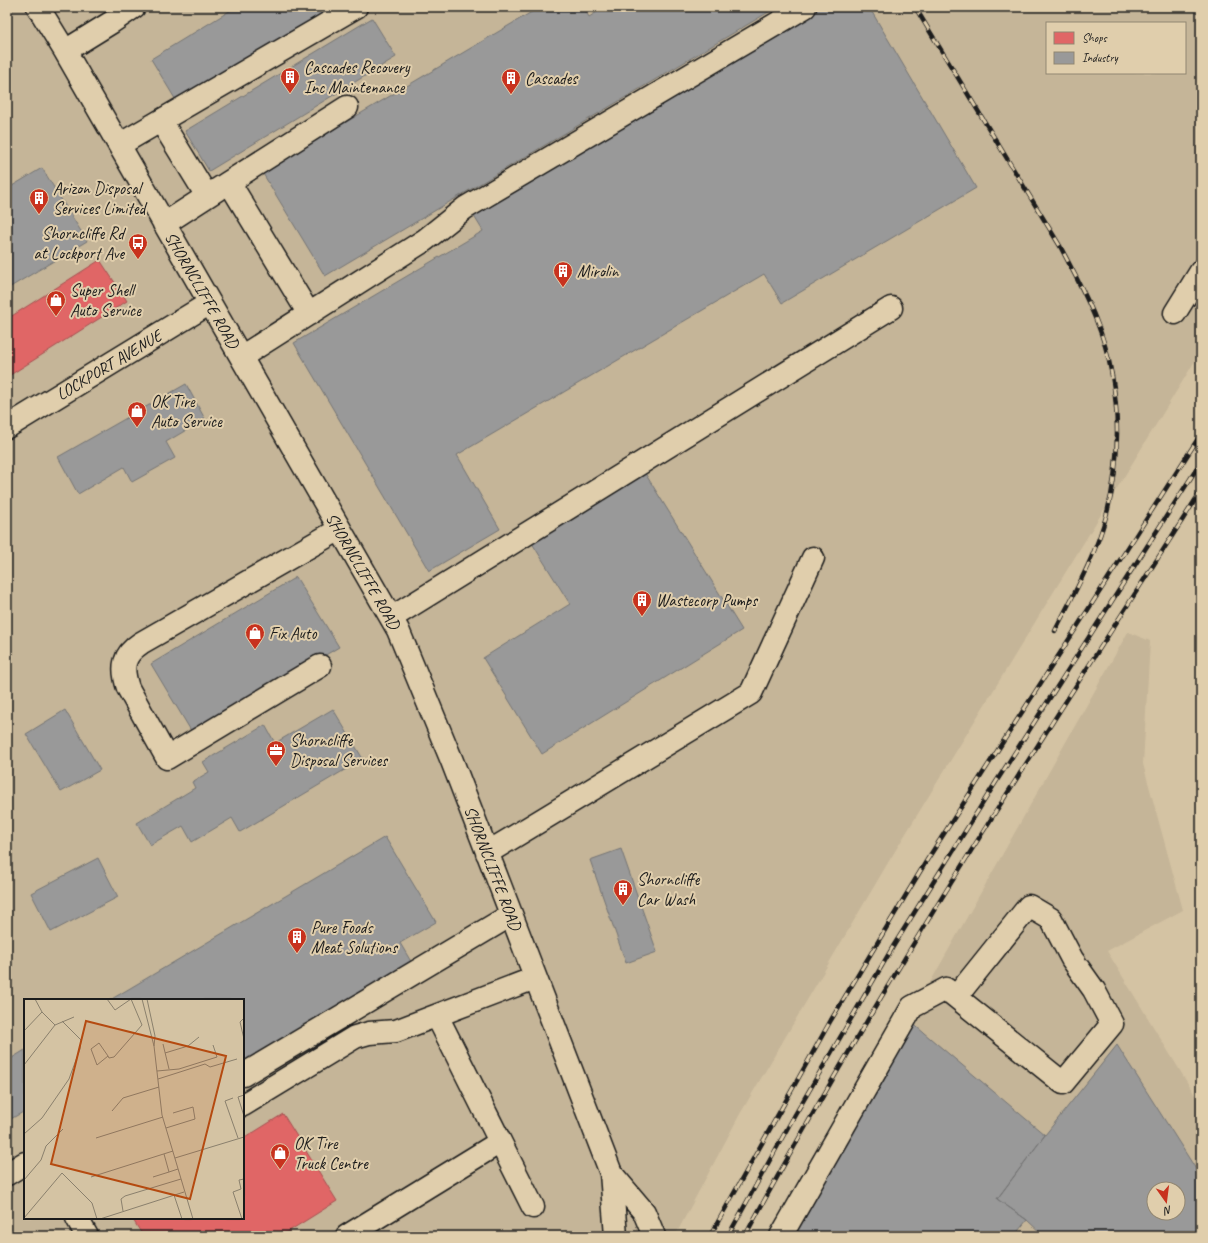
<svg xmlns="http://www.w3.org/2000/svg" width="1208" height="1243" viewBox="0 0 1208 1243" font-family="Caveat,sans-serif">
<rect width="100%" height="100%" fill="#d4c3a3"/>
<filter id="ink" filterUnits="userSpaceOnUse"><feTurbulence type="fractalNoise" baseFrequency=".025" numOctaves="2"/><feDisplacementMap in="SourceGraphic" scale="8" xChannelSelector="R" yChannelSelector="G"/><feConvolveMatrix kernelMatrix="1 2 1 2 8 2 1 2 1" color-interpolation-filters="sRGB"/></filter>
<g filter="url(#ink)">
<!-- built -->
<path fill="#c5b598" fill-rule="evenodd" d="M7 7H1201V351L889 861 740 1114 675 1236H7ZM1047 23H1185V73H1047ZM25 1000H243V1218H25Z
M1128 632 1150 641 1143 764 1183 910 1107 951 1201 1105V1236H787ZM1154 1189H1178V1213H1154Z"/>
<!-- shops -->
<path fill="#e06666" stroke="#a55050" d="M100 260 127 301 7 377V319Z
M283 1114 337 1201 281 1236H143L132 1218H243V1139Z"/>
<!-- industry -->
<path fill="#999" stroke="#747474" fill-rule="evenodd" d="M236 7H335L177 102 151 59Z
M540 7H583L589 17 605 7H777L325 276 262 172Z
M822 7H869L976 188 782 303 764 274 457 455 500 529 429 571 294 343 483 231 472 213Z
M372 18 396 57 209 171 185 131Z
M42 168 87 241 7 289V189Z
M186 384 205 419 166 442 175 458 132 482 124 467 78 494 58 457Z
M643 470 742 630 542 754 483 658 570 604 530 540Z
M296 577 339 647 193 734 151 664Z
M333 709 363 759 240 832 232 818 192 842 183 826 150 845 137 823 195 788 192 782 209 772 203 762 265 725 275 743Z
M65 710 100 770 61 792 26 734Z
M385 837 436 922 400 943 413 965 243 1066V1000H110Z
M621 849 657 952 626 963 590 860Z
M98 858 118 897 51 932 31 893Z
M911 1022 1045 1135 997 1199 1027 1220 1014 1236H795Z
M1117 1045 1201 1177V1236H1044L1027 1220 997 1199 1045 1135ZM1154 1189H1178V1213H1154Z
M25 1050V1111L7 1121V1061Z"/>
<g fill="none" stroke-linecap="round" stroke-linejoin="round">
<!-- minor casing -->
<g stroke="#1c1c1c" stroke-width="25">
<path id="minor" d="M38 7 65 51 398 630 452 761 611 1173 616 1236
M65 51 112 22 134 7
M161 121 207 196
M119 145 356 7
M229 182 347 107
M164 224 229 182 309 314
M1175 313 1201 271
M241 357 425 240 465 208 805 7
M7 427 210 303
M391 618 891 308
M320 666 167 758 128 688C121 667 123 655 141 643L340 529
M487 853 751 693 813 558
M437 1016 533 1207
M243 1075 511 915
M243 1105 355 1037 369 1033 396 1031 535 978
M611 1173 644 1212 654 1236
M7 1174 25 1163
M77 1218 87 1236
M347 1236 500 1142
M781 1236 912 1007 946 989 956 997 1063 1083 1112 1024 1094 990 1072 959 1051 919 1029 906 956 997"/>
</g>
<!-- minor -->
<use href="#minor" stroke="#e0ceac" stroke-width="22"/>
<!-- rail casing -->
<g stroke="#1c1c1c" stroke-width="4.5">
<path id="rail" d="M915 7 1060 246C1073 271 1086 295 1096 320 1124 389 1124 477 1096 546 1085 575 1069 603 1055 631
M710 1236 831 1020 927 860 1201 434
M728 1236 792 1120 894 945 996 782 1201 462
M745 1236C883 979 1044 736 1201 491"/>
</g>
<!-- rail -->
<use href="#rail" stroke="#e0ceac" stroke-width="3" stroke-dasharray="9" stroke-linecap="butt"/>
</g>
</g>
<!-- icons -->
<defs>
<g id="building-pin" transform="scale(1)"><path d="M0 17L-7.5 6A9.5 9.5 0 1 1 7.5 6Z" fill="#c8321e" stroke="#e0ceac"/><path d="M-4-6H4V6H1V3H-1V6H-4ZM-2.5-4.3h1.7v1.8h-1.7ZM.8-4.3h1.7v1.8H.8ZM-2.5-1h1.7V.8h-1.7ZM.8-1h1.7V.8H.8Z" fill="#fff"/></g>
<g id="bus-pin" transform="scale(1)"><path d="M0 17L-7.5 6A9.5 9.5 0 1 1 7.5 6Z" fill="#c8321e" stroke="#e0ceac"/><path d="M-5-6H5V4H4V6H2V4H-2V6H-4V4H-5ZM-3.5-4V0h7V-4ZM-3.5 1.2v1.5H-2V1.2ZM2 1.2v1.5H3.5V1.2Z" fill="#fff"/></g>
<g id="shop-pin" transform="scale(1)"><path d="M0 17L-7.5 6A9.5 9.5 0 1 1 7.5 6Z" fill="#c8321e" stroke="#e0ceac"/><path d="M-5-2.5h2.3a2.7 3.5 0 0 1 5.4 0H5L5.5 6h-11ZM-1.5-2.5h3a1.5 2.3 0 0 0-3 0Z" fill="#fff"/></g>
<g id="office-pin" transform="scale(1)"><path d="M0 17L-7.5 6A9.5 9.5 0 1 1 7.5 6Z" fill="#c8321e" stroke="#e0ceac"/><path d="M-6-3h4V-5.5h4V-3h4V5H-6ZM-1-4.5V-3h2v-1.5ZM-6 0V1H6V0Z" fill="#fff"/></g>
</defs>
<g fill-rule="evenodd">
<use href="#building-pin" x="290" y="77"/>
<use href="#building-pin" x="511" y="78"/>
<use href="#building-pin" x="39" y="198"/>
<use href="#bus-pin" x="138" y="243"/>
<use href="#building-pin" x="563" y="271"/>
<use href="#shop-pin" x="56" y="300"/>
<use href="#shop-pin" x="137" y="411"/>
<use href="#building-pin" x="642" y="600"/>
<use href="#shop-pin" x="255" y="633"/>
<use href="#office-pin" x="276" y="750"/>
<use href="#building-pin" x="623" y="889"/>
<use href="#building-pin" x="297" y="937"/>
<use href="#shop-pin" x="280" y="1153"/>
</g>
<g text-anchor="middle" dominant-baseline="central" stroke-width="4" stroke-linejoin="round" paint-order="stroke">
<!-- poi labels -->
<g font-size="17" fill="#1c1c1c" stroke="#e0ceac" text-anchor="start">
<text x="304" y="67">Cascades Recovery<tspan x="304" dy="20">Inc Maintenance</tspan></text>
<text x="525" y="78">Cascades</text>
<text x="53" y="188">Arizon Disposal<tspan x="53" dy="20">Services Limited</tspan></text>
<text x="124" y="233" text-anchor="end">Shorncliffe Rd<tspan x="124" dy="20">at Lockport Ave</tspan></text>
<text x="577" y="271">Mirolin</text>
<text x="70" y="290">Super Shell<tspan x="70" dy="20">Auto Service</tspan></text>
<text x="151" y="401">OK Tire<tspan x="151" dy="20">Auto Service</tspan></text>
<text x="656" y="600">Wastecorp Pumps</text>
<text x="269" y="633">Fix Auto</text>
<text x="290" y="740">Shorncliffe<tspan x="290" dy="20">Disposal Services</tspan></text>
<text x="637" y="879">Shorncliffe<tspan x="637" dy="20">Car Wash</tspan></text>
<text x="311" y="927">Pure Foods<tspan x="311" dy="20">Meat Solutions</tspan></text>
<text x="294" y="1143">OK Tire<tspan x="294" dy="20">Truck Centre</tspan></text>
</g>
<!-- street labels -->
<g font-size="17" fill="#1c1c1c" stroke="#e0ceac">
<text transform="translate(202 290) rotate(60)">SHORNCLIFFE ROAD</text>
<text transform="translate(109 365) rotate(-31)">LOCKPORT AVENUE</text>
<text transform="translate(363 571) rotate(60)">SHORNCLIFFE ROAD</text>
<text transform="translate(493 868) rotate(69)">SHORNCLIFFE ROAD</text>
</g>
</g>
<!-- overview -->
<g transform="translate(24 999)">
<rect width="220" height="220" fill="#d4c3a3"/>
<path fill="none" stroke="#8a806d" stroke-width="1" d="M83 0 91 11 107 0M118 0 130 47M123 0 131 37 130 47 138 116 169 220M220 19 216 23 220 40M31 26 50 18M0 32 18 13M139 45 145 70M141 54 164 47 175 38M84 57 73 66 67 50 75 44 84 57 85 59 90 58 118 26 107 0M0 66 31 26 18 13 11 0M133 72 155 70 193 58 189 46M134 80 181 65 186 68 213 60M220 96 214 98 220 117M209 99 201 102 214 139M88 112 99 99 135 88M142 129 171 120 169 108 149 114M0 135 18 119 45 80 56 50 57 41 38 22M72 139 139 118M140 155 145 173 154 170M151 159 220 138M67 178 149 152M129 178 145 173M0 181 17 161 22 147 39 130M150 196 158 220M99 212 97 200 101 197 157 180M0 219 38 174 68 204 73 220M76 220 160 193M218 220 209 193 217 190 215 181 220 180"/>
<path fill="#b54a10" fill-opacity="0.15" stroke="#b54a10" stroke-width="2" d="M62 22 202 57 166 200 27 165Z"/>
<rect width="220" height="220" fill="none" stroke="#1c1c1c" stroke-width="2"/>
</g>
<!-- margin -->
<rect width="1208" height="1243" fill="none" stroke="#e0ceac" stroke-width="24"/>
<rect x="12" y="12" width="1184" height="1219" fill="none" stroke="#1c1c1c" stroke-width="1.5" filter="url(#ink)"/>
<!-- legend -->
<rect x="1046" y="22" width="140" height="52" fill="#e0ceac" stroke="#928772"/>
<rect x="1054" y="32" width="20" height="12" fill="#e06666" stroke="#928772"/>
<text x="1082" y="42" font-size="12" fill="#1c1c1c">Shops</text>
<rect x="1054" y="52" width="20" height="12" fill="#999999" stroke="#928772"/>
<text x="1082" y="62" font-size="12" fill="#1c1c1c">Industry</text>
<!-- north arrow -->
<g transform="translate(1166 1201) rotate(166)"><circle r="19" fill="#e0ceac" stroke="#928772"/>
<path d="M0-3L7 15L0 10L-7 15Z" fill="#c8321e"/>
<text y="-6" font-size="11" font-weight="bold" text-anchor="middle" fill="#1c1c1c">N</text>
</g>
</svg>
